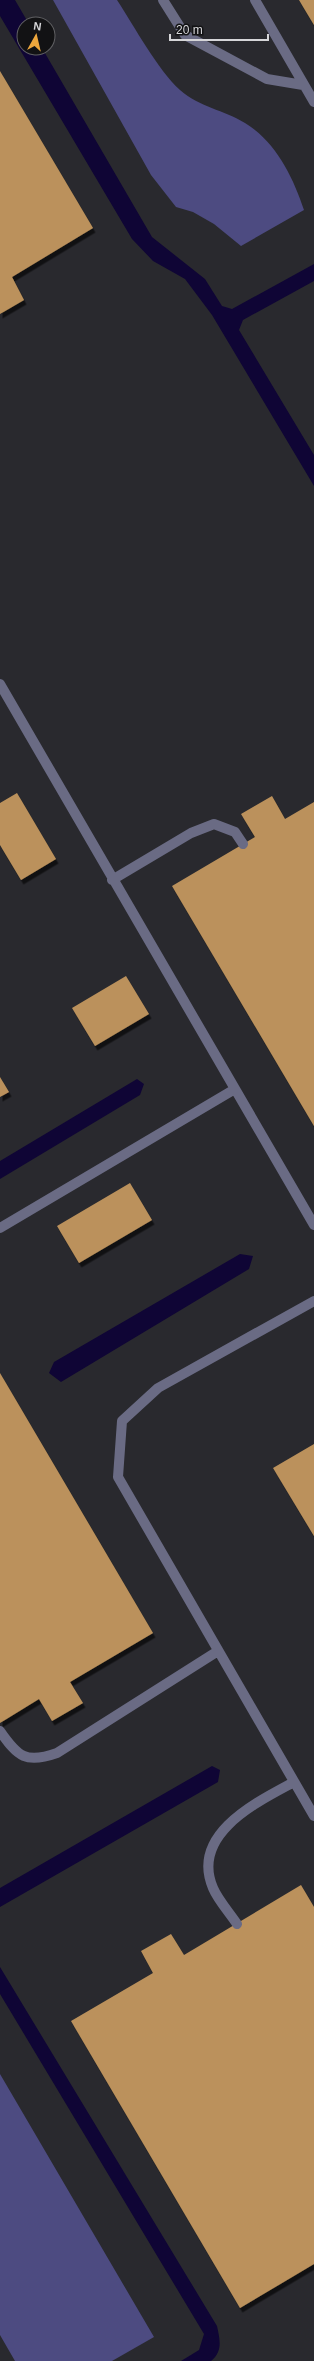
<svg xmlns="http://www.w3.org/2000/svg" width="314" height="2361" viewBox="0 0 314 2361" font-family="Helvetica,sans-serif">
<defs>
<filter id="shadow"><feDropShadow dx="2.5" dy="4.5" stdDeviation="0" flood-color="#0009"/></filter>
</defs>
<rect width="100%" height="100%" fill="#29292e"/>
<!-- forest -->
<path fill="#4d4b81" d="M53 0H117C134 26 158 70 180 90 199 107 224 110 245 123 276 142 293 177 304 210L241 246 214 224 193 212 176 207 151 175Z
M0 2074 154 2337 112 2361H15L0 2335Z"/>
<!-- water -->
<path fill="#0f0535" d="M0 0H15L29 24H24V48H42L152 237 205 279 222 306 232 309 314 264V281L243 320 239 330 314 455V486L212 315 185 279 153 261 132 239 0 16Z
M137 1079 144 1084 140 1095 0 1179V1161Z
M240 1254 253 1256 249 1269 61 1382 49 1373 54 1362Z
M212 1766 220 1770 218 1782 0 1907V1888Z
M0 1967 217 2326C220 2340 223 2351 211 2361H181L199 2350 204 2334 0 1994Z"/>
<!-- building -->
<path fill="#bb915b" filter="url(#shadow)" d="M299 0H314V25Z
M0 71 93 228 12 277 24 300 0 314Z
M17 793 56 859 21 880 0 845V803Z
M272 796 285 819 314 802V1126L172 886 255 837 241 814Z
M126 976 149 1014 95 1046 72 1008Z
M0 1077 9 1092 0 1097Z
M130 1183 152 1220 79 1263 57 1226Z
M0 1373 153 1633 70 1682 83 1703 52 1721 39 1699 0 1723Z
M314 1444V1536L273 1468Z
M301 1885 314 1907V2264L240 2308 71 2021 153 1973 141 1951 171 1934 184 1955Z"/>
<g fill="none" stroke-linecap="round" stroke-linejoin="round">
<!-- minor -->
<path stroke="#6a6b84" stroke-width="10" d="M163 0 185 35 267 79 303 85
M255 0 314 102
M0 684 314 1225
M112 880 191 833 214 824 235 832 243 844
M0 1228 235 1089
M314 1301 158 1388 122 1421 118 1477 314 1816
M0 1731C18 1757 26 1764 57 1753L218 1651
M237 1924C229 1912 218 1900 213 1888 190 1834 257 1802 294 1782"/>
</g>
<!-- north arrow -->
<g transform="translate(36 36) rotate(8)"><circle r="19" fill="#121214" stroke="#606063"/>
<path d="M0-3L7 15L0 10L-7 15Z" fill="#eea73d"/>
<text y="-6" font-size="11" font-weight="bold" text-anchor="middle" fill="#d6d6d9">N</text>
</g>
<!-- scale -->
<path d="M170 34v6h98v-6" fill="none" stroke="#d6d6d9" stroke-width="2"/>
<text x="176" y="34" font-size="12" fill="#d6d6d9" stroke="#121214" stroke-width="3" paint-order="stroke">20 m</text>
</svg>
